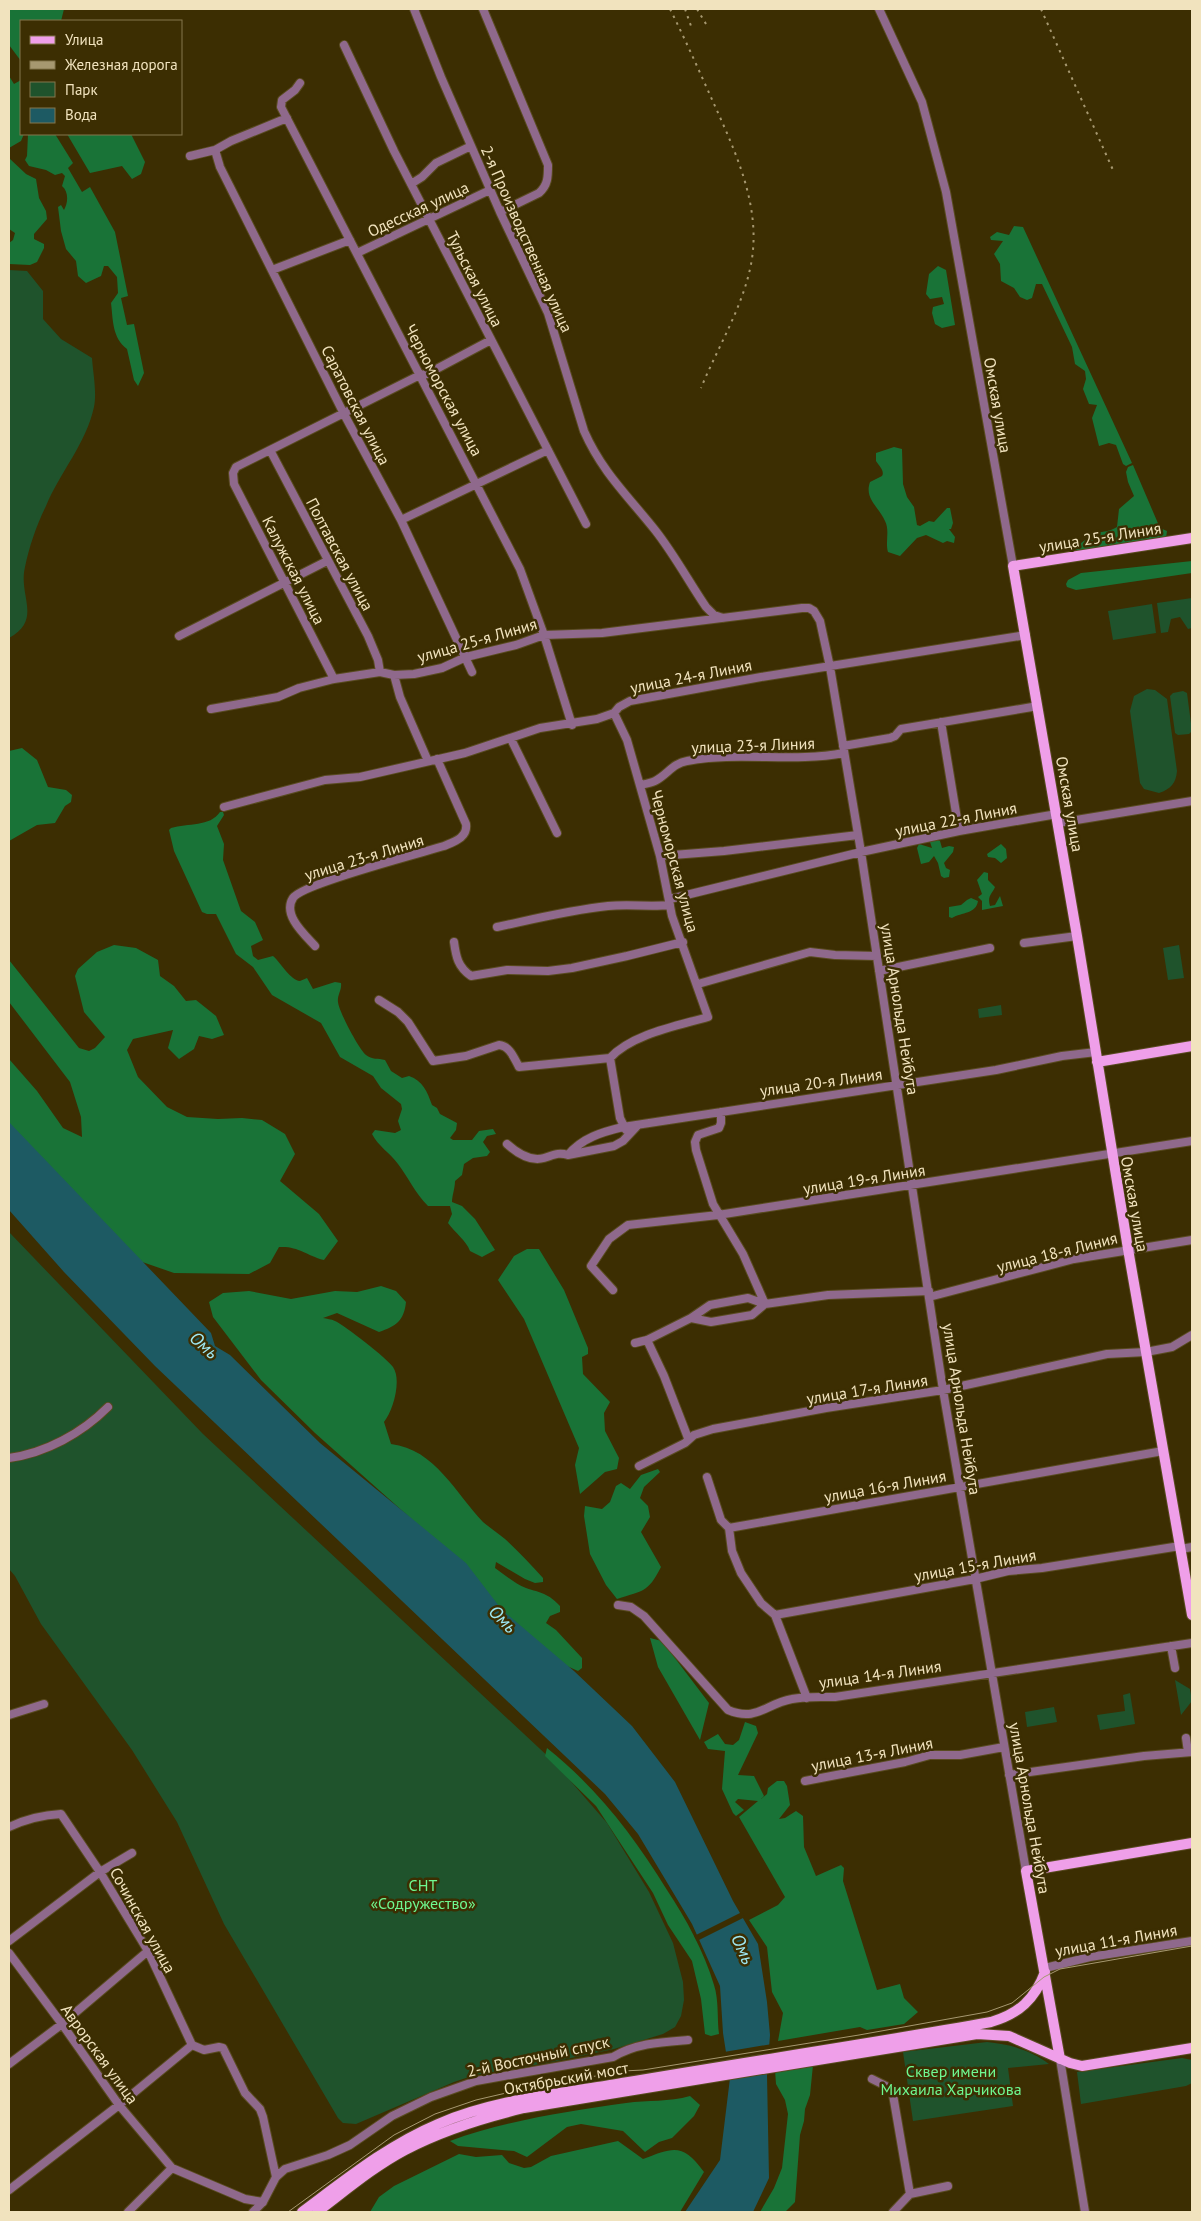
<svg xmlns="http://www.w3.org/2000/svg" width="1201" height="2221" viewBox="0 0 1201 2221" font-family="'PT Sans',sans-serif">
<rect width="100%" height="100%" fill="#3c2e02"/>
<!-- green -->
<path fill="#1f532c" d="M9 270 27 271 43 291V319L61 339 92 358C93 373 97 392 94 407 86 444 60 472 46 506 37 524 29 547 25 567 18 596 43 619 9 638Z
M1192 598V628L1188 629 1180 617 1171 619 1168 632 1161 633 1157 603Z
M1152 604 1156 633 1113 640 1108 611Z
M1147 689 1155 690 1167 699 1177 771C1176 783 1171 789 1159 793L1144 789 1140 783 1130 711 1134 696Z
M1183 691 1187 693 1192 731 1189 734 1178 735 1175 733 1170 696 1173 693Z
M1179 945 1184 978 1168 980 1163 948Z
M1001 1005 1002 1015 979 1018 978 1009Z
M9 1232 203 1434 554 1762 607 1823 649 1892 673 1943 683 1982 684 2000 681 2016 675 2027 663 2034 614 2049 552 2062 475 2075 454 2082 356 2124 343 2123 338 2118 224 1924 177 1822 132 1750 41 1624 15 1576 9 1569Z
M1175 1680 1190 1689 1192 1701 1181 1715Z
M1130 1693 1135 1724 1100 1730 1097 1715 1125 1711 1123 1695Z
M1054 1707 1057 1722 1027 1727 1025 1712Z
M987 2042C1009 2044 1031 2050 1049 2064L1008 2068 1013 2106 913 2121 903 2052Z
M1182 2058 1192 2060V2083L1186 2086 1081 2104 1077 2072Z"/>
<!-- forest -->
<path fill="#197337" d="M9 9H64L61 21H21V61L9 45Z
M9 76 14 84 21 80V134H24L21 141 9 148Z
M28 134H55L73 163 68 168 82 192 90 187 115 232 128 296 121 298 127 325 134 324 144 373 138 386 134 380 127 349C112 338 113 319 111 303L118 293 117 277 108 266H104L101 276 86 283 78 276 76 261 66 249 61 231 58 207 61 205 64 210C68 203 69 192 62 186L65 176 62 173 55 175 46 170 29 166 25 160 27 156Z
M67 134H131L145 162 141 174 132 179 122 166 90 173Z
M9 158 26 174 36 179 39 198 46 211 47 219 34 234V239L44 244V248L37 262 30 265 9 264V243L13 240 15 233 9 229Z
M1014 226 1023 227 1132 463 1126 466 1123 464 1116 445 1109 443 1099 446 1092 418 1097 405 1089 404 1083 389 1086 379 1085 371 1075 364 1072 347 1042 284H1036L1032 298 1027 300 1020 297 1014 288 1001 281 1000 264 994 254 1003 241 991 240 990 237 997 232 1009 235Z
M938 266 946 270 955 325 942 328 935 324 932 313 933 307 944 304 942 297 930 299 926 294 929 274Z
M894 447 902 449 903 484 907 497 914 507 917 525 920 526 929 521 934 522 947 508H950L953 523 951 529H949L955 537 954 543 947 541 943 543 926 535 917 538 900 556 888 552C885 542 890 531 885 521 879 507 864 499 870 482L882 476C885 471 879 466 876 461V453Z
M1133 465 1160 528 1167 531 1166 538 1077 553 1075 548C1081 543 1090 536 1097 533 1104 531 1109 532 1117 527L1119 509 1134 496 1128 482 1126 472 1128 467Z
M1192 561V573L1076 590 1067 587 1066 584 1068 580 1081 573Z
M22 748 37 760 48 787 66 790 72 795 71 802 65 806 55 823 37 825 9 841V751Z
M220 812H223L224 815 217 826 224 844 223 860 241 911 255 922 263 940 251 946 253 956 258 960 273 956C282 964 290 980 300 981L307 978 313 989 335 982 341 983C342 990 337 995 338 1002 339 1012 359 1049 366 1055 372 1060 378 1058 385 1060L391 1071 402 1078 409 1076C423 1081 427 1091 432 1105L437 1108 440 1114 457 1123 456 1130 450 1138 453 1140H472L479 1131 493 1129 496 1134 487 1136 483 1142 490 1152 487 1156 473 1158 464 1164 462 1175 455 1181C455 1188 452 1196 452 1202L462 1206 475 1219 495 1250 482 1257 470 1251C466 1240 455 1233 448 1223L452 1214 450 1206H428C415 1193 408 1177 398 1164 390 1153 378 1146 372 1134L375 1130 395 1133 401 1130 398 1121 402 1109 401 1104 381 1088 373 1076 340 1057 321 1023 272 995 253 967 236 954 216 914H207L202 912 174 851 169 830 171 828C188 823 210 827 220 812Z
M935 839 940 841 942 848 949 846 954 847 953 852 944 863 946 868 950 870 949 877 944 878 941 876 938 863 934 856 929 862 921 864 917 848 919 844 932 848 930 842Z
M1001 844 1006 849 1007 858 1001 863 995 858 988 857 987 854Z
M984 872 988 873V880L995 887C992 894 987 896 990 906L995 905 1000 896 1003 906 982 910V901L978 897 982 894 977 880Z
M971 898 978 901C976 914 962 912 952 918L949 917V907L961 905 967 900Z
M114 945 136 948 158 960 160 976 174 986 186 1001 196 1000 216 1016 224 1035 212 1039 199 1036 194 1049 179 1059 168 1048 173 1030 133 1039 127 1050 138 1077 167 1107 187 1117 218 1119 242 1118 262 1120 285 1134 295 1154 280 1181 319 1214 338 1241 324 1260C305 1255 299 1246 279 1247L270 1263 249 1274 174 1273 125 1256 9 1128V1059L37 1091 63 1128 82 1137 81 1117 70 1082 9 1002V960L79 1048 89 1051 95 1048 105 1037 84 1012 75 976 78 969 97 952Z
M527 1249H539L564 1290 588 1348V1354L582 1357 583 1374 610 1402 604 1413 605 1431 619 1458 617 1469 605 1472 580 1494 575 1465 579 1448 524 1319 498 1280 514 1256Z
M381 1286 396 1291 406 1302C404 1321 396 1326 379 1332L337 1313 323 1318C327 1319 331 1319 335 1321 344 1325 388 1359 393 1367 402 1380 393 1411 384 1422L391 1444C435 1449 456 1494 483 1522 490 1528 498 1533 505 1539 518 1551 531 1565 543 1578V1582L535 1583 525 1579 496 1562 495 1568C505 1575 515 1584 526 1588 541 1593 548 1593 560 1606V1612L550 1616 546 1623 556 1630 582 1658V1668L578 1671 558 1662 502 1615 444 1548 315 1433 261 1380 213 1317 209 1302 223 1293 249 1291 291 1299 335 1291 357 1292Z
M658 1469 660 1472 644 1487 640 1498 648 1506 650 1517 641 1532 661 1567C647 1594 643 1590 617 1599L606 1585 590 1554 584 1516 585 1506 602 1509 610 1502 616 1486 621 1483 630 1489 641 1475Z
M650 1638 662 1641 709 1703 700 1740 658 1667Z
M745 1722 756 1726 758 1733 738 1775 754 1776 764 1796 761 1799 767 1794 768 1788 777 1781H784L787 1786 790 1805 779 1819 785 1818 796 1811 803 1816 804 1847 816 1876 841 1865 844 1868 843 1881 877 1990 900 1984 904 1998 918 2012 904 2024 867 2030 860 2027 778 2041 783 2013 772 1992 767 1947 749 1920 778 1905 785 1897 739 1817 758 1801 738 1799 735 1802 744 1810 736 1816 733 1813 722 1789 725 1751 708 1749 704 1742 718 1734 725 1744 733 1745 739 1740Z
M547 1748C598 1789 633 1835 667 1890 686 1919 704 1951 714 1985 719 2000 717 2019 719 2034L711 2036 705 2034 701 1999 692 1961 668 1925 653 1893 596 1806 545 1756Z
M813 2065 810 2095 805 2109 804 2121 800 2135 795 2202 785 2212H760L774 2188 782 2168 788 2114 785 2100 776 2084 775 2070Z
M690 2096 700 2105 694 2116 672 2138 659 2142 645 2152 623 2131 581 2124 567 2127 527 2157 514 2151 458 2146 450 2141C505 2121 568 2111 626 2103 648 2100 669 2102 690 2096Z
M618 2141 643 2159C674 2147 683 2143 704 2172L680 2212H370L379 2197 394 2186 459 2154 476 2157 502 2155 509 2163 524 2168 531 2167 551 2156Z"/>
<!-- water -->
<path fill="#1d5a63" d="M9 1122 211 1333 215 1346 230 1355 320 1443 466 1563 502 1610 574 1671 632 1726 675 1782 733 1901 758 1944 767 2002 770 2035 767 2075 769 2178 753 2212H685L720 2160 730 2078 723 2033 720 1986 692 1924 638 1834 605 1794 155 1366 64 1272 9 1210Z"/>
<!-- pier -->
<path fill="#3c2e02" d="M742 1912 745 1917 697 1941 694 1936Z
M772 2044 770 2071 728 2077 724 2052Z"/>
<g fill="none" stroke-linecap="round" stroke-linejoin="round">
<!-- minor casing -->
<g stroke="#594b20" stroke-width="10">
<path id="minor" d="M414 9 441 77 500 212 548 313 584 431C602 472 628 496 655 530 674 554 689 582 706 607L714 615 723 618
M483 9 548 165C548 177 548 185 539 193L500 212
M879 9 922 102 946 192 1013 566
M344 45 394 151 586 524
M300 83 295 90 282 100 281 107 520 569 544 635 572 725
M215 150 220 167 344 414 401 520 472 672
M190 156 215 150 231 141 287 118
M411 184 422 177 436 163 471 146
M357 253 490 190
M272 270 350 240
M270 450 368 636 378 660 380 672
M401 520 548 450
M179 636 327 561
M394 675 400 697 428 761
M334 679 234 484 233 473 236 467 420 375 427 374 491 340
M211 709 278 697 299 688 334 679 380 672 394 675 414 674 442 668 466 657 516 645 544 635 602 633 802 608H809L814 611 820 621 830 667 861 852 943 1390 1026 1871
M941 722 959 831
M511 739 557 833
M843 746 890 738 895 736 901 729 1038 706
M640 785C645 784 651 783 655 781 667 775 673 763 687 761 739 751 792 763 844 753
M224 807 325 780 360 777 465 753 540 728 597 719 614 713 619 707 630 701 761 677 1026 635
M1058 823 1192 801
M660 856 724 851 858 835
M670 899 861 852 959 831 1057 814
M497 927C534 919 570 910 608 906 629 904 650 907 670 905
M454 942C456 957 458 967 471 976L507 970 548 971 572 968 627 956 683 942
M1024 943 1077 936
M315 946C305 935 282 915 293 898 301 884 421 853 444 846 453 842 468 838 466 824L437 759
M879 971 990 948
M698 984 810 952 835 955 877 956
M379 1000 398 1012 408 1022 433 1061 466 1056 499 1045C510 1046 514 1058 519 1067L610 1058C632 1034 677 1026 708 1017L672 916 660 856 627 740 614 713
M610 1058 620 1118 626 1130
M721 1112V1123L719 1128 698 1135 695 1142 696 1150 713 1204 743 1254 765 1304
M507 1144C517 1153 530 1162 544 1158 554 1155 558 1152 568 1155 582 1138 602 1132 623 1127L996 1070 1062 1056 1096 1052
M568 1155 614 1146 623 1141 638 1125
M613 1290 591 1266 609 1239 628 1225 718 1215 1192 1141
M929 1297 1074 1259 1192 1240
M691 1318 710 1305 748 1298 765 1304
M647 1340 664 1376 688 1438
M635 1343 647 1340 691 1318 711 1322 752 1315 765 1304 828 1295 929 1291
M9 1458C46 1453 82 1433 108 1407
M639 1466 685 1443 694 1435 713 1429 826 1408 943 1390 1107 1354 1146 1352 1172 1347 1192 1335
M707 1477 721 1520 729 1528 732 1551 741 1573 761 1603 775 1615 807 1698
M729 1528 1163 1451
M1181 1549 1192 1547
M618 1605 631 1607 644 1616 728 1710C757 1722 765 1704 792 1699 806 1696 821 1697 835 1697L1192 1643
M775 1615 975 1579 1008 1571 1042 1568 1180 1546
M1171 1646 1175 1668
M9 1715 44 1704
M1186 1738 1188 1752
M1009 1775 1144 1756 1192 1752
M805 1781 905 1762 930 1755H960L1004 1747
M9 1827C26 1819 42 1815 61 1814L100 1872 148 1951 192 2045
M9 1941 100 1872 132 1853
M9 1953 62 2024 119 2105 172 2168 245 2199 263 2202
M1045 1968 1090 1957 1192 1941
M192 2045 204 2050 219 2047 223 2048 245 2093 260 2109 263 2117 276 2177
M1060 2059 1085 2212
M9 2064 62 2024 148 1951
M872 2079 892 2089 910 2194
M9 2190 119 2105 192 2045
M128 2212 172 2168
M253 2212 263 2202 276 2177 285 2169 328 2155 350 2145 392 2116 431 2097 476 2081 613 2057C636 2043 662 2042 688 2040
M893 2212 910 2194 948 2186"/>
</g>
<!-- major casing -->
<g stroke="#594b20" stroke-width="12">
<path id="major" d="M1192 538 1013 566 1077 936 1128 1249 1192 1615
M1097 1062 1192 1046
M1060 2059 1026 1871 1192 1843
M302 2212C345 2180 388 2145 438 2124 495 2099 561 2094 622 2083 745 2062 868 2044 991 2022 1019 2014 1035 1999 1045 1972
M317 2212C345 2191 373 2167 405 2150 443 2130 482 2118 524 2108L977 2034 1009 2036 1070 2063 1082 2066 1192 2048"/>
</g>
<!-- minor -->
<use href="#minor" stroke="#8f698c" stroke-width="8"/>
<!-- major -->
<use href="#major" stroke="#ef9fe9" stroke-width="10"/>
<!-- tram -->
<path stroke="#a69870" stroke-width="1" d="M288 2212 394 2135 435 2114 476 2100 519 2090 623 2071 643 2070 859 2035 987 2012 1012 2003 1044 1977 1060 1969 1192 1946"/>
<!-- rail -->
<path stroke="#a69870" stroke-width="2" stroke-dasharray="2.5 5" stroke-linecap="butt" d="M670 9C684 37 697 66 710 95 734 149 764 208 750 269 741 310 717 349 701 388
M685 9 691 26
M697 9 706 24
M1041 9 1113 170"/>
</g>
<g text-anchor="middle" dominant-baseline="central" stroke-width="5" stroke-linejoin="round" paint-order="stroke">
<!-- street labels -->
<g font-size="16" fill="#f1e3be" stroke="#3c2e02">
<text transform="translate(418 209) rotate(-25)">Одесская улица</text>
<text transform="translate(527 239) rotate(66)">2-я Производственная улица</text>
<text transform="translate(475 279) rotate(63)">Тульская улица</text>
<text transform="translate(444 390) rotate(62)">Черноморская улица</text>
<text transform="translate(356 405) rotate(63)">Саратовская улица</text>
<text transform="translate(998 405) rotate(80)">Омская улица</text>
<text transform="translate(1100 537) rotate(-9)">улица 25-я Линия</text>
<text transform="translate(340 554) rotate(62)">Полтавская улица</text>
<text transform="translate(294 570) rotate(63)">Калужская улица</text>
<text transform="translate(477 640) rotate(-16)">улица 25-я Линия</text>
<text transform="translate(691 676) rotate(-11)">улица 24-я Линия</text>
<text transform="translate(753 745) rotate(-2)">улица 23-я Линия</text>
<text transform="translate(1070 804) rotate(80)">Омская улица</text>
<text transform="translate(956 819) rotate(-11)">улица 22-я Линия</text>
<text transform="translate(364 857) rotate(-17)">улица 23-я Линия</text>
<text transform="translate(675 861) rotate(75)">Черноморская улица</text>
<text transform="translate(900 1009) rotate(81)">улица Арнольда Нейбута</text>
<text transform="translate(821 1082) rotate(-8)">улица 20-я Линия</text>
<text transform="translate(864 1179) rotate(-9)">улица 19-я Линия</text>
<text transform="translate(1135 1204) rotate(80)">Омская улица</text>
<text transform="translate(1057 1252) rotate(-14)">улица 18-я Линия</text>
<text transform="translate(867 1389) rotate(-9)">улица 17-я Линия</text>
<text transform="translate(962 1409) rotate(81)">улица Арнольда Нейбута</text>
<text transform="translate(885 1486) rotate(-10)">улица 16-я Линия</text>
<text transform="translate(975 1565) rotate(-10)">улица 15-я Линия</text>
<text transform="translate(880 1674) rotate(-8)">улица 14-я Линия</text>
<text transform="translate(872 1754) rotate(-11)">улица 13-я Линия</text>
<text transform="translate(1030 1808) rotate(80)">улица Арнольда Нейбута</text>
<text transform="translate(143 1920) rotate(61)">Сочинская улица</text>
<text transform="translate(1116 1940) rotate(-10)">улица 11-я Линия</text>
<text transform="translate(100 2054) rotate(54)">Аврорская улица</text>
<text transform="translate(538 2056) rotate(-12)">2-й Восточный спуск</text>
<text transform="translate(566 2078) rotate(-10)">Октябрьский мост</text>
</g>
<!-- park labels -->
<g font-size="16" fill="#6ef891" stroke="#3c2e02">
<text x="423" y="1885">СНТ<tspan x="423" dy="18">«Содружество»</tspan></text>
<text x="951" y="2071">Сквер имени<tspan x="951" dy="18">Михаила Харчикова</tspan></text>
</g>
<!-- water labels -->
<g font-size="18" font-style="italic" fill="#9ee8f4" stroke="#3c2e02">
<text transform="translate(204 1345) rotate(42)">Омь</text>
<text transform="translate(503 1619) rotate(46)">Омь</text>
<text transform="translate(743 1949) rotate(66)">Омь</text>
</g>
</g>
<!-- border -->
<rect width="1201" height="2221" fill="none" stroke="#f1e3be" stroke-width="20"/>
<!-- legend -->
<rect x="20" y="20" width="162" height="115" fill="#3c2e02" stroke="#84764d"/>
<rect x="30" y="36" width="25" height="8" fill="#ef9fe9" stroke="#84764d"/>
<text x="65" y="45" font-size="15" fill="#f1e3be">Улица</text>
<rect x="30" y="61" width="25" height="8" fill="#a69870" stroke="#84764d"/>
<text x="65" y="70" font-size="15" fill="#f1e3be">Железная дорога</text>
<rect x="30" y="82" width="25" height="15" fill="#1f532c" stroke="#84764d"/>
<text x="65" y="95" font-size="15" fill="#f1e3be">Парк</text>
<rect x="30" y="108" width="25" height="15" fill="#1d5a63" stroke="#84764d"/>
<text x="65" y="120" font-size="15" fill="#f1e3be">Вода</text>
</svg>
